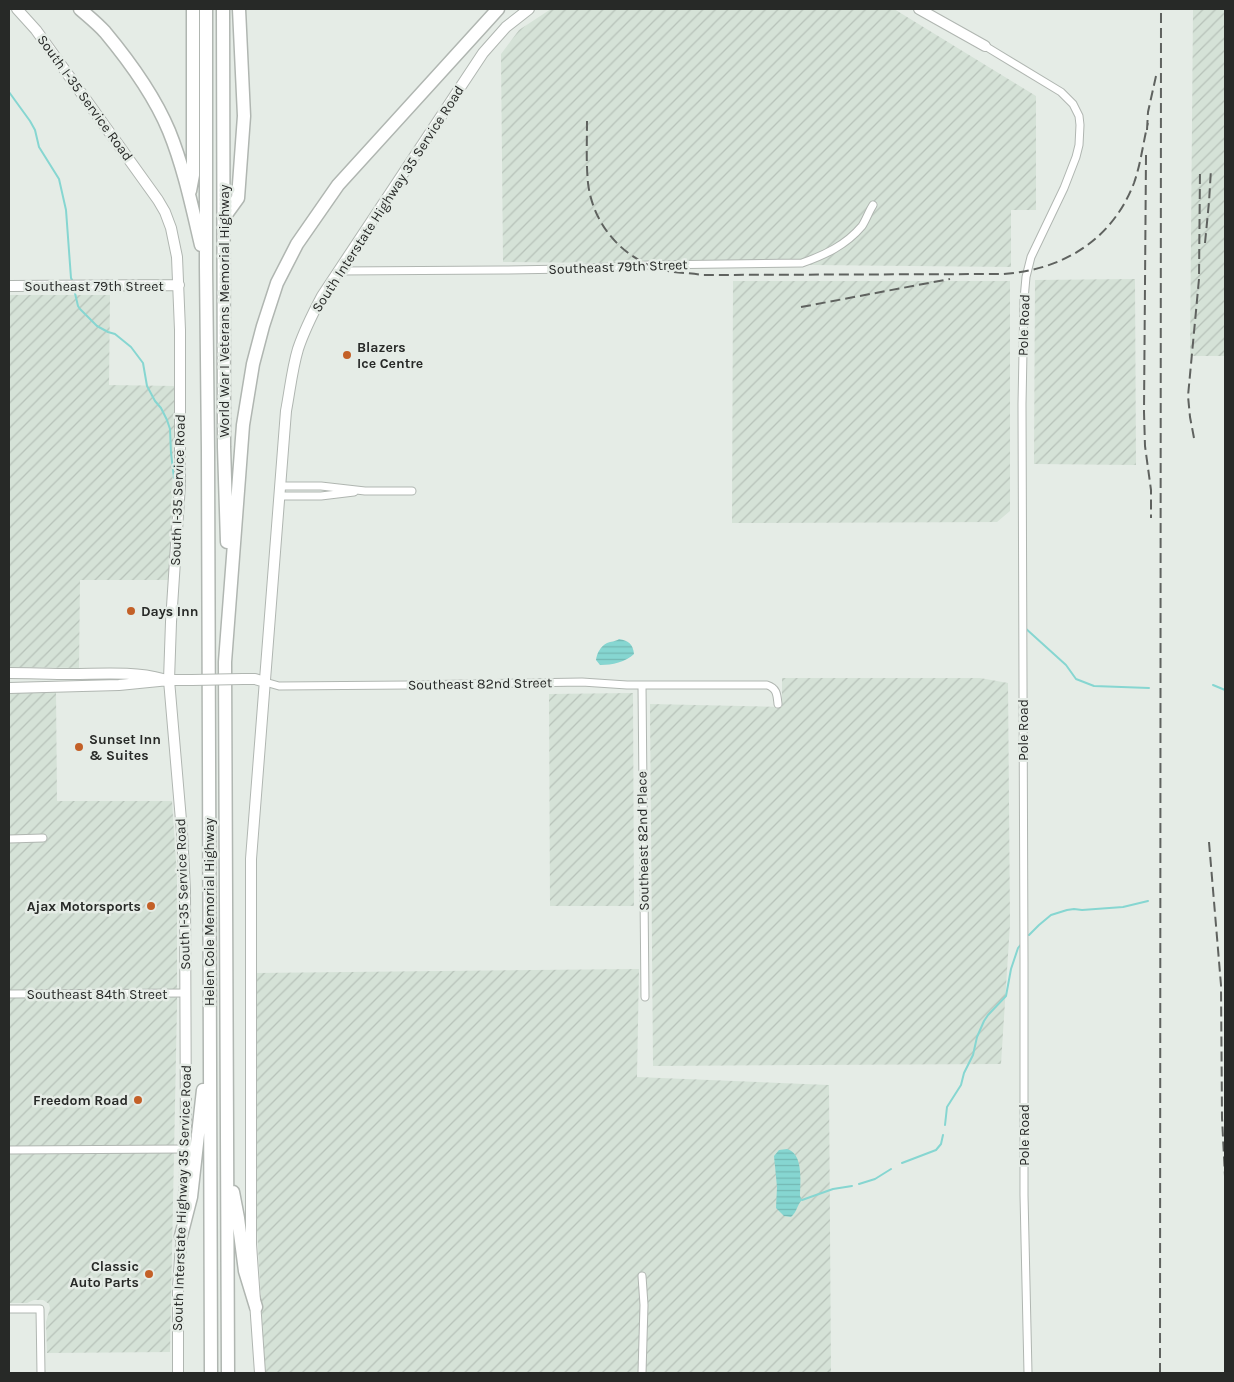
<svg xmlns="http://www.w3.org/2000/svg" width="1234" height="1382" viewBox="0 0 1234 1382" font-family="Karla,sans-serif">
<defs>
<pattern id="industrial-furrows" width="10" height="10" patternUnits="userSpaceOnUse" patternTransform="scale(1.25)"><rect width="10" height="10" fill="#d5e2d7"/><path d="M-1 1l2-2M0 10L10 0M9 11l2-2" fill="none" stroke="#b7c2b9"/></pattern>
<pattern id="water-rules" width="6" height="5" patternUnits="userSpaceOnUse" patternTransform="scale(1.25)"><rect width="6" height="5" fill="#86d6d1"/><path d="M0 2.5h6" fill="none" stroke="#74b8b3"/></pattern>
</defs>
<rect width="100%" height="100%" fill="#e5ece6"/>
<!-- industrial -->
<path fill="url(#industrial-furrows)" d="M551 9H894L1036 96V210H1011V267L503 262 501 54 519 30Z
M1193 9H1225V356H1190Z
M1135 279 1136 465 1034 464 1035 280Z
M733 281H1010V511L997 522 732 523Z
M9 295H110L109 385 175 386 170 580H80L79 668 9 667Z
M782 678H980L1008 683 1010 924 1001 1064 653 1066 650 704 782 707Z
M9 691H56L57 801H172L177 877V1006L170 1352 47 1353 46 1322 50 1308 49 1304 43 1300H34L27 1303H9Z
M633 693 634 906H550L549 694Z
M639 969 637 1077 829 1085 831 1373H265L257 1230 256 973Z"/>
<!-- water -->
<path fill="url(#water-rules)" d="M619 639C629 641 633 644 634 654 626 662 612 665 600 665L596 660C597 653 600 647 607 643 611 641 615 642 619 639Z
M787 1149C804 1154 800 1182 800 1196L802 1200C797 1205 797 1212 791 1217L784 1216 776 1208 777 1187 774 1156 779 1150Z"/>
<g fill="none" stroke-linecap="round" stroke-linejoin="round">
<!-- stream -->
<path stroke="#86d6d1" stroke-width="2" d="M9 92 30 121 35 130 39 147 59 179 66 210 71 278 73 282
M74 289 78 306 80 309 97 326 108 332 115 334 131 347 143 363 147 386 155 401 161 408 167 420 170 429 171 453 174 478
M1024 627 1066 665 1076 679 1094 686 1149 688
M1213 685 1225 690
M1029 935 1039 925 1051 915 1067 910 1074 909 1082 910 1123 907 1148 901
M945 1125 947 1107 961 1085 964 1073 973 1055 977 1037 984 1021 988 1015 1006 996 1011 969 1018 948 1022 943
M902 1163 936 1150 941 1144 943 1135
M859 1184 875 1179 891 1169
M802 1200 833 1189 852 1186"/>
<!-- street casing -->
<g stroke="#b0b6b1" stroke-width="9">
<path id="street" d="M985 46 1061 92 1073 104 1079 116 1080 125 1079 145 1076 157 1064 188 1031 257 1026 277 1024 299 1022 404 1024 962V1195L1028 1373
M339 271 503 270 569 269 648 265 802 263C825 255 846 245 862 226 866 220 869 211 873 205
M281 486H321L365 491H412
M280 496H321L354 492
M265 682 279 686 409 685 582 682 627 685H767C777 688 777 695 778 704
M642 685 645 997
M9 839 43 838
M9 994 186 993
M9 1150 186 1149
M642 1276 644 1305 642 1373
M9 1309H40L41 1373"/>
</g>
<!-- secondary casing -->
<g stroke="#b0b6b1" stroke-width="12">
<path id="secondary" d="M17 9 36 30 158 200 165 212 171 228 177 257 180 330V484L171 622 169 680 182 832 185 891 186 1149 183 1212
M919 9 985 46
M9 286 179 285
M9 673C29 673 50 674 71 674 101 674 133 671 163 679
M243 679H255L265 682
M9 688 119 685 169 680H192
M178 1373V1288L182 1229
M260 1373 251 1244V859L286 411C290 390 292 369 298 349 304 331 313 313 322 296L483 53 506 27 529 9"/>
</g>
<!-- highway casing -->
<g stroke="#b0b6b1" stroke-width="15">
<path id="highway" d="M80 9C88 16 98 24 105 32 130 62 154 95 169 131 184 168 192 207 201 245
M206 9V267L208 451 211 1373
M223 9 224 447 227 542
M190 191 193 175V9
M225 216 238 198 244 116 239 9
M233 1192 238 1218 245 1271 256 1307
M181 1236 191 1197 203 1090
M228 1373 225 662 243 425 253 364 263 326 277 283 297 244 338 185 498 9"/>
</g>
<!-- street -->
<use href="#street" stroke="#fff" stroke-width="7"/>
<!-- secondary -->
<use href="#secondary" stroke="#fff" stroke-width="10"/>
<!-- highway -->
<use href="#highway" stroke="#fff" stroke-width="12"/>
<!-- rail -->
<path stroke="#5f625f" stroke-width="2" stroke-dasharray="10 5" stroke-linecap="butt" d="M587 121C587 141 586 162 588 183 593 226 625 262 668 271 679 273 691 273 703 275L1003 274C1063 270 1112 240 1134 183 1141 163 1143 143 1148 123
M1147 130 1148 112 1156 76
M1146 155 1144 412 1145 446 1151 490V518
M1205 243 1209 202 1211 169
M801 307 950 279
M1194 438 1190 417 1188 396 1199 279 1200 169
M1209 842 1221 985 1222 1118 1225 1176
M1160 1373 1161 9"/>
<!-- secondary-bridge casing -->
<g stroke="#b0b6b1" stroke-width="12" stroke-linecap="butt">
<path id="secondary-bridge" d="M192 680 243 679"/>
</g>
<!-- secondary-bridge -->
<use href="#secondary-bridge" stroke="#fff" stroke-width="10"/>
</g>
<!-- markers -->
<g fill="#c36027" stroke="#e5ece6" stroke-width="2">
<circle cx="347" cy="355" r="5"/>
<circle cx="131" cy="611" r="5"/>
<circle cx="79" cy="747" r="5"/>
<circle cx="151" cy="906" r="5"/>
<circle cx="138" cy="1100" r="5"/>
<circle cx="149" cy="1274" r="5"/>
</g>
<g text-anchor="middle" dominant-baseline="central" stroke-width="5" stroke-linejoin="round" paint-order="stroke">
<!-- street labels -->
<g font-size="14" fill="#272927" stroke="#e5ece6">
<text transform="translate(85 98) rotate(54)">South I-35 Service Road</text>
<text transform="translate(388 199) rotate(-57)">South Interstate Highway 35 Service Road</text>
<text transform="translate(618 267) rotate(-2)">Southeast 79th Street</text>
<text x="94" y="286">Southeast 79th Street</text>
<text transform="translate(224 311) rotate(-90)">World War I Veterans Memorial Highway</text>
<text transform="translate(1024 325) rotate(-88)">Pole Road</text>
<text transform="translate(178 490) rotate(-88)">South I-35 Service Road</text>
<text transform="translate(480 684) rotate(-1)">Southeast 82nd Street</text>
<text transform="translate(1023 730) rotate(-90)">Pole Road</text>
<text transform="translate(643 841) rotate(-91)">Southeast 82nd Place</text>
<text transform="translate(183 894) rotate(-92)">South I-35 Service Road</text>
<text transform="translate(209 912) rotate(-90)">Helen Cole Memorial Highway</text>
<text x="97" y="994">Southeast 84th Street</text>
<text transform="translate(1024 1135) rotate(-90)">Pole Road</text>
<text transform="translate(182 1198) rotate(-88)">South Interstate Highway 35 Service Road</text>
</g>
<!-- poi labels -->
<g font-size="14" font-weight="bold" fill="#272927" stroke="#e5ece6" text-anchor="start">
<text x="357" y="347">Blazers<tspan x="357" dy="16">Ice Centre</tspan></text>
<text x="141" y="611">Days Inn</text>
<text x="89" y="739">Sunset Inn<tspan x="89" dy="16">&amp; Suites</tspan></text>
<text x="141" y="906" text-anchor="end">Ajax Motorsports</text>
<text x="128" y="1100" text-anchor="end">Freedom Road</text>
<text x="139" y="1266" text-anchor="end">Classic<tspan x="139" dy="16">Auto Parts</tspan></text>
</g>
</g>
<!-- border -->
<rect width="1234" height="1382" fill="none" stroke="#272927" stroke-width="20"/>
</svg>
